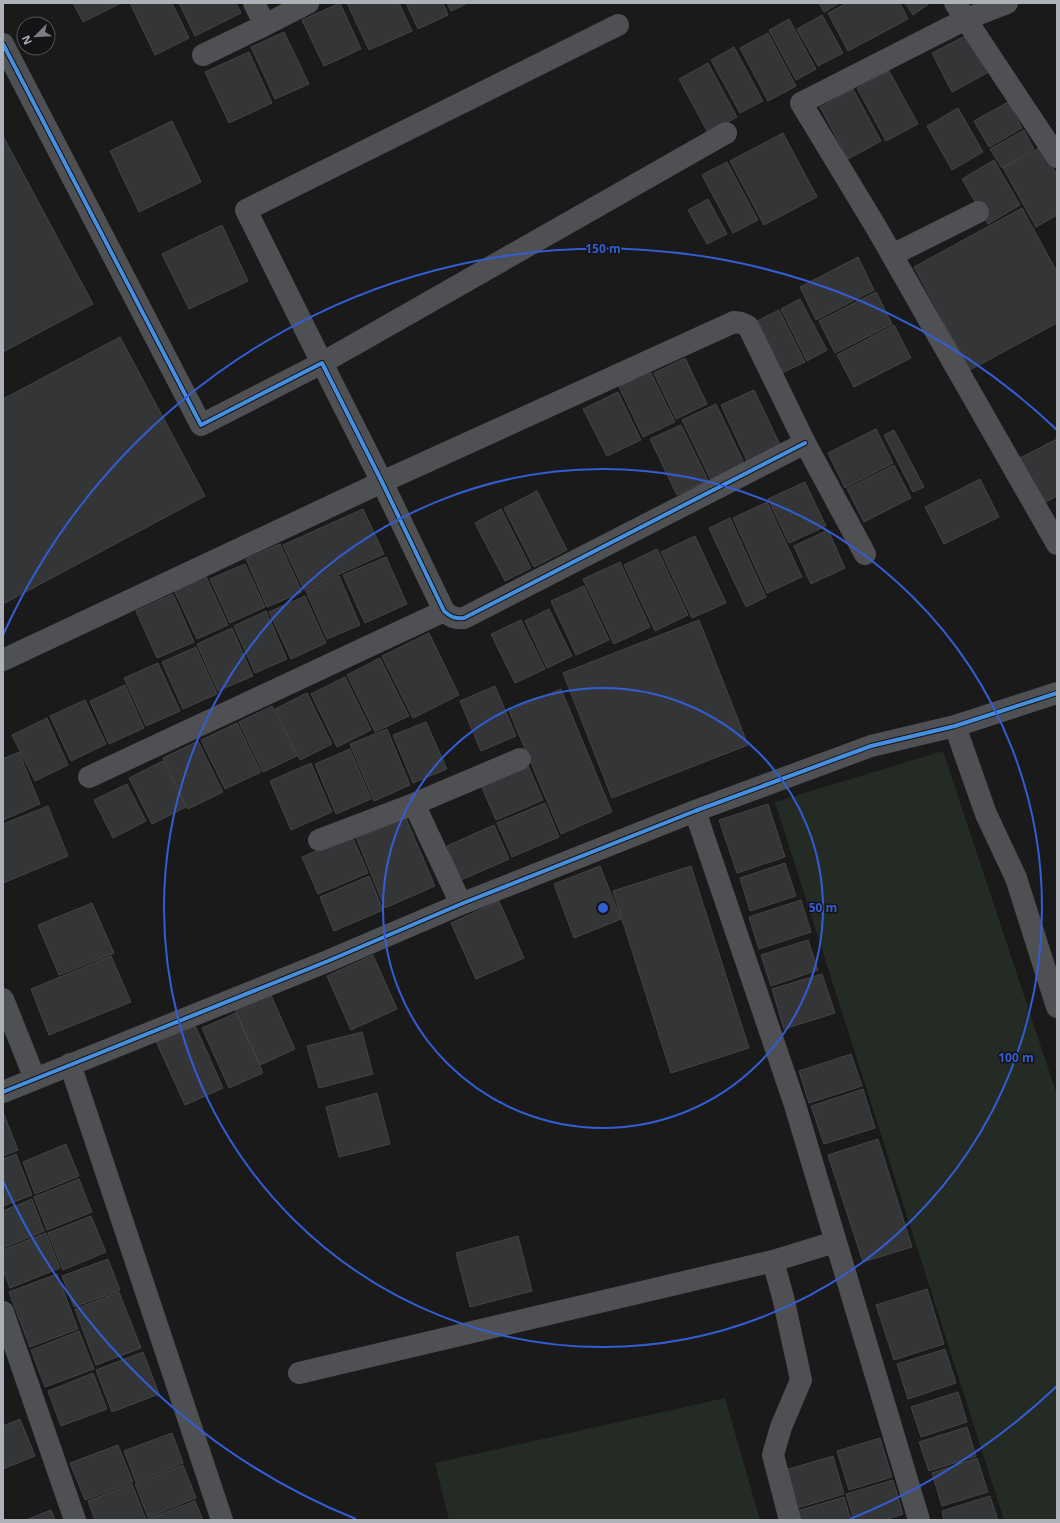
<svg xmlns="http://www.w3.org/2000/svg" width="1060" height="1523" viewBox="0 0 1060 1523" font-family="'Open Sans',sans-serif">
<rect width="100%" height="100%" fill="#1a1a1a"/>
<!-- green -->
<path fill="#242a24" d="M943 751 1057 1095V1520H1004L775 802Z
M725 1398 760 1520H449L435 1463Z"/>
<!-- building -->
<path fill="#343536" stroke="#434446" d="M73 3H118L119 4 83 22Z
M130 3H172L189 38 155 55Z
M179 3H236L241 13 195 36Z
M340 3 361 49 324 66 302 20Z
M347 3H399L412 31 369 50Z
M406 3H443L448 15 418 29Z
M447 3H468L451 11Z
M819 3H839L824 12Z
M847 3H900L908 19 848 51 828 13Z
M905 3H930L913 15Z
M822 15 843 53 818 66 797 29Z
M789 19 816 69 796 80 769 30Z
M284 32 309 84 275 99 251 47Z
M768 33 796 86 768 101 740 48Z
M969 34 989 72 952 92 932 53Z
M734 47 763 101 740 113 711 60Z
M249 52 272 103 229 123 205 72Z
M708 63 737 117 708 133 679 79Z
M889 71 918 124 886 141 857 88Z
M853 89 881 141 848 159 820 107Z
M1008 102 1022 128 989 147 974 121Z
M958 108 983 152 952 170 927 126Z
M172 121 201 182 139 212 110 151Z
M1024 130 1034 149 1002 168 990 149Z
M783 133 817 197 764 225 730 161Z
M3 136 93 304 3 352Z
M1041 147 1057 175V215L1036 227 1003 168Z
M994 160 1020 205 988 224 962 179Z
M727 162 758 220 733 233 702 175Z
M708 199 727 234 707 244 688 210Z
M1022 208 1057 272V323L970 370 914 267Z
M222 225 248 281 189 309 162 254Z
M858 257 874 290 816 320 800 287Z
M876 292 892 324 835 353 819 321Z
M800 299 827 350 807 361 781 309Z
M779 310 805 362 782 373 755 322Z
M894 325 911 358 854 387 837 355Z
M120 337 205 496 3 604V399Z
M685 358 707 404 676 419 654 373Z
M650 371 675 422 643 437 619 387Z
M754 390 782 449 749 465 721 405Z
M618 392 641 440 607 456 583 409Z
M716 404 745 465 712 482 682 420Z
M681 425 708 480 677 495 650 439Z
M876 429 893 463 845 488 828 453Z
M894 430 924 487 913 492 884 435Z
M1057 439V496L1042 504 1018 459Z
M894 465 911 498 864 522 847 489Z
M980 479 999 517 944 544 925 507Z
M805 482 826 526 789 543 768 499Z
M537 491 567 550 534 567 504 508Z
M767 502 802 577 767 593 733 518Z
M363 509 384 554 304 590 283 545Z
M501 509 531 568 505 581 475 523Z
M730 518 766 597 746 607 709 528Z
M828 530 845 568 811 584 794 546Z
M695 536 726 603 692 618 661 552Z
M280 544 302 592 267 607 246 559Z
M657 549 688 615 655 631 624 565Z
M386 557 407 604 365 623 343 575Z
M620 562 650 627 614 644 583 579Z
M245 564 265 607 230 623 210 579Z
M205 574 228 625 197 639 173 588Z
M339 576 360 625 327 639 306 591Z
M584 586 609 640 576 655 551 601Z
M173 594 194 642 157 658 136 611Z
M305 596 326 643 291 659 269 612Z
M549 609 572 656 547 668 525 621Z
M266 611 287 659 255 673 234 626Z
M521 620 545 669 515 683 491 634Z
M699 620 748 745 612 798 563 673Z
M232 628 253 676 218 691 197 644Z
M429 633 459 695 413 718 382 656Z
M196 647 217 694 183 709 162 662Z
M380 658 409 716 375 732 347 675Z
M158 663 180 711 146 726 124 678Z
M345 677 371 730 337 747 311 694Z
M125 685 144 728 109 744 90 701Z
M495 686 516 736 481 751 460 701Z
M561 689 612 812 561 834 509 711Z
M307 693 332 744 300 760 275 709Z
M85 700 106 744 71 761 50 716Z
M272 706 297 756 263 772 239 722Z
M47 718 68 765 35 781 12 735Z
M426 722 447 769 413 783 393 735Z
M237 723 261 772 225 789 201 740Z
M387 729 410 785 374 801 350 744Z
M198 741 223 792 188 809 163 758Z
M350 749 371 799 336 814 315 764Z
M19 752 40 804 3 820V759Z
M163 761 186 807 152 824 129 778Z
M311 763 332 812 291 830 270 781Z
M527 763 543 800 496 820 480 783Z
M127 784 146 821 113 838 94 800Z
M545 803 559 837 512 857 497 823Z
M768 804 785 857 737 873 719 820Z
M48 806 68 856 3 883V824Z
M405 816 435 886 385 908 356 837Z
M494 825 509 859 461 880 447 846Z
M352 836 368 873 318 894 302 857Z
M785 863 796 896 750 911 740 878Z
M600 866 621 919 574 938 554 884Z
M691 866 749 1048 671 1073 613 891Z
M369 876 383 910 334 931 320 897Z
M801 900 811 932 759 949 749 917Z
M499 901 524 958 476 979 451 923Z
M92 903 114 953 59 975 38 925Z
M808 940 818 970 771 986 761 955Z
M373 955 397 1009 351 1030 327 976Z
M111 956 131 1002 49 1035 31 989Z
M822 974 835 1013 784 1029 772 989Z
M269 991 295 1049 260 1065 234 1007Z
M236 1013 263 1073 229 1088 202 1028Z
M194 1023 223 1088 185 1105 155 1039Z
M362 1032 373 1074 319 1088 307 1046Z
M851 1054 862 1086 809 1103 799 1071Z
M863 1089 875 1128 824 1144 811 1106Z
M377 1093 390 1144 339 1157 326 1107Z
M3 1112 18 1150 3 1156Z
M878 1139 912 1247 863 1262 828 1155Z
M66 1144 79 1176 35 1194 23 1162Z
M16 1154 32 1195 3 1206V1159Z
M79 1179 92 1212 47 1230 34 1197Z
M32 1199 44 1231 3 1248V1211Z
M91 1216 106 1252 63 1270 48 1233Z
M46 1233 60 1268 10 1288 3 1270V1250Z
M518 1236 532 1291 470 1307 456 1253Z
M108 1259 120 1290 74 1307 62 1276Z
M57 1274 78 1329 30 1347 9 1292Z
M927 1289 944 1344 894 1360 876 1305Z
M119 1292 141 1348 96 1365 75 1309Z
M79 1331 94 1369 45 1387 31 1350Z
M945 1349 956 1383 908 1399 897 1364Z
M143 1352 159 1394 112 1412 96 1370Z
M93 1373 107 1409 61 1426 48 1391Z
M958 1392 967 1422 921 1437 911 1407Z
M20 1419 35 1456 3 1469V1426Z
M967 1427 976 1456 929 1471 919 1442Z
M172 1433 183 1463 136 1482 124 1451Z
M880 1438 892 1477 849 1490 837 1451Z
M118 1445 133 1482 85 1500 70 1463Z
M833 1456 844 1494 794 1509 782 1471Z
M977 1458 988 1492 942 1506 932 1473Z
M183 1465 196 1498 148 1517 135 1484Z
M893 1480 903 1514 885 1520H854L846 1494Z
M132 1484 146 1520H95L88 1501Z
M990 1496 998 1520H944L942 1511Z
M844 1497 851 1520H796L794 1512Z
M195 1501 203 1520H148L147 1519Z
M51 1510 55 1520H26Z"/>
<g fill="none" stroke-linecap="round" stroke-linejoin="round">
<!-- minor -->
<path stroke="#4f5053" stroke-width="22" d="M254 3 265 25 308 3
M955 3 1057 157
M1007 3 966 19 801 103 876 227 1057 544
M618 25 246 210 322 363 726 133
M3 44 201 425 322 363 382 482 444 611C451 617 455 619 464 618L805 443
M203 55 265 25
M892 255 978 212
M3 660 382 482 734 322 741 323 748 326 805 443 865 554
M955 726 986 814 1016 878 1057 1007
M89 777 444 611
M414 804 461 904
M695 811 795 1105 919 1520
M319 840 414 804 520 759
M3 999 35 1079
M70 1064 222 1520
M3 1092 328 961 461 904 695 811 871 746 955 726 1057 693
M3 1312 75 1520
M299 1373 773 1261
M790 1520 773 1455 781 1427 801 1380 783 1297 773 1261 835 1242"/>
<!-- cycleway casing -->
<g stroke="#141416" stroke-width="6">
<path id="cycleway" d="M3 44 201 425 322 363 382 482 444 611C451 617 455 619 464 618L805 443
M3 1092 328 961 461 904 695 811 871 746 955 726 1057 693"/>
</g>
<!-- cycleway -->
<use href="#cycleway" stroke="#468fdf" stroke-width="4"/>
</g>
<!-- distance rings -->
<g fill="none" stroke="#335dd3" stroke-width="2">
<circle cx="603" cy="908" r="220"/>
<circle cx="603" cy="908" r="439"/>
<path d="M1057 1386A659 659 0 0 1 850 1519M356 1519A659 659 0 0 1 3 1181M3 635A659 659 0 0 1 1057 430"/>
</g>
<circle cx="603" cy="908" r="6" fill="#335dd3" stroke="#141416" stroke-width="2"/>
<g font-size="12" text-anchor="middle" font-weight="bold" fill="#335dd3" stroke="#141416" stroke-width="3" stroke-linejoin="round" paint-order="stroke">
<text x="603" y="253">150 m</text>
<text x="823" y="912">50 m</text>
<text x="1016" y="1062">100 m</text>
</g>
<!-- border -->
<rect width="1060" height="1523" fill="none" stroke="#adb2b9" stroke-width="8"/>
<!-- north arrow -->
<g transform="translate(36 36) rotate(246)"><circle r="19" fill="#141416" stroke="#515357"/>
<path d="M0-3L7 15L0 10L-7 15Z" fill="#7a7d81"/>
<text y="-6" font-size="11" font-weight="bold" text-anchor="middle" fill="#adb2b9">N</text>
</g>
</svg>
